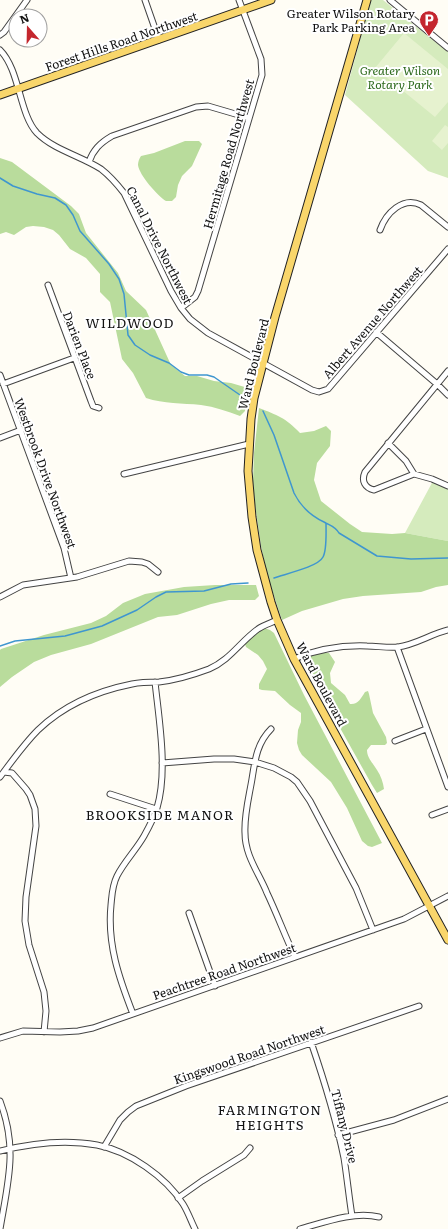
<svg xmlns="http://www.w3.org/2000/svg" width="448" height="1229" viewBox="0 0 448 1229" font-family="Literata,serif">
<rect width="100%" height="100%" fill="#fffdf5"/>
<!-- green -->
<path fill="#d5ebbd" d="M371 0H383L448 52V178L428 171 345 95Z
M433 481 448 487V541L405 533Z"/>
<!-- forest -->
<path fill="#b9dc9c" d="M185 141H199L202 144 192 166 182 176 178 185 176 197 172 201H166C158 196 139 175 138 165 138 162 139 159 141 156L154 153Z
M0 158 12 162 71 206 79 214 86 233 118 273 126 291 146 310 171 365 185 376H197L214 381 231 383 248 388 245 411 240 416C227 411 215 407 201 405 182 403 164 404 146 398L133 373 122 359 110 302 100 292V274L86 258 70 249 59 235 53 230 44 227 33 226 26 227 14 235 6 232 0 234Z
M259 408C277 415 286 418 300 433L314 431 326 426 331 431 330 446 317 463 314 480 321 501 350 524 362 532 392 534 405 533 448 541V585L436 587 421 592 363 596 343 599 302 611 282 620 267 575 261 546 255 505 253 481 254 453Z
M215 585H256L259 596 255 600H229L211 604 177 615 158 617 91 644 51 655 34 662 12 677 0 687V650L1 649 44 635 91 623 106 616 123 603 145 594 184 587Z
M264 628 270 630 274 633 304 695 382 843 372 847 368 846 362 841 347 808 331 782 302 755 299 750 297 743 298 730 301 722V713L290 705 275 691 262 690 259 689V684L267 669 263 661 258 655 246 647 245 644 259 631Z
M321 653H329L335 662 330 673 331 683 345 695 350 704C358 705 361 698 365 692L368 691 369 694 373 713 386 737 387 743 385 745H371L367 750C367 758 373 763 377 770 381 776 383 782 384 789L377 793 372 785 302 660 306 658Z"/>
<!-- pitch -->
<path fill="#e6f2cf" d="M404 33 448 69V102L435 117 375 68Z
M445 125 448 127V143L442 150 432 141Z"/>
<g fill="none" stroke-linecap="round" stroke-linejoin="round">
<!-- stream -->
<path stroke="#3f96cf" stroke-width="1.5" d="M0 178 13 186 37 194 55 198 66 205 73 215 80 231 109 264 119 279 124 294 128 335 135 345 150 355 169 363 181 372 189 375H207L214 377 240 395
M263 411 274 435 294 493C300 505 311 516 324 522 331 526 335 526 339 533L377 556 411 559 448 558
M274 578C285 574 318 567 323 557 327 550 326 532 326 523
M0 646 15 641 65 636 102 626 137 610 156 597 166 592 204 591 231 584 248 583"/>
<!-- minor casing -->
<g stroke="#444" stroke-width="7">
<path id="minor" d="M145 0 159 40
M390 0 448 48
M0 35 4 32 27 0
M0 50C20 70 19 114 37 133 54 150 81 156 101 169 110 176 117 184 124 193L171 291 181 308 190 319 208 333 312 390 319 392 328 389 448 249
M89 162C93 150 100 143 112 136L196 107 208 106 249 118
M380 230C386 213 403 196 421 205L448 227
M48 285 91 401 93 406 99 408
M181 308 195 297 198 291 262 75 261 59 239 0
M376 332 437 384 448 395
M448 371 365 472C361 481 365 488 374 490L414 474 432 479 448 486
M0 375 64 548 71 578
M3 384 74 358
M0 438 21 430
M388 443 406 461 414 474
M124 474 249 444
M0 597 23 585 77 577 129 561 142 562 148 564 158 572
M397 647 448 787
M294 659C318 649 341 645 367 646 377 646 388 648 398 647 415 645 431 634 448 630
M271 729C257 743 255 760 252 779 249 797 244 815 245 833 245 856 259 873 267 893 277 914 285 936 295 957
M395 741 426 729
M162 763 214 759H234L255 762 274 768 291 777 297 782 310 801 356 888 373 930
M4 772 12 773 26 789 30 795 35 809 36 826 26 897 25 921 29 945 44 992 46 1011 44 1032
M0 777C12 761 24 744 38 730 64 705 97 691 132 684 141 682 150 682 159 682 177 680 193 675 209 669 230 660 240 642 258 629 264 625 271 623 277 620
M110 794 156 809
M432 815 448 809
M189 913 215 986
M133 1014C119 978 107 944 111 905 112 895 112 886 117 876 124 862 136 850 144 836 149 827 154 818 157 808 168 771 159 720 155 682
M0 1038 23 1031 60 1032 78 1031 93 1028 404 919 448 896
M311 1042C324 1080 336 1119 344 1158 347 1177 349 1197 352 1216
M0 1101C18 1148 8 1182 0 1229
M338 1135 394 1120 448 1099
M104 1147 120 1120 128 1112 136 1106 186 1086 419 1006
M0 1151C32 1143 65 1139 97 1145 129 1151 166 1177 183 1204 188 1212 191 1221 195 1229
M178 1198 202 1181 244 1155 250 1148
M300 1229C325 1222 354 1211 379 1217"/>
</g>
<!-- major casing -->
<g stroke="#222" stroke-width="9">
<path id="major" d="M367 0 275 317 254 398 251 419 248 471 252 517 257 550 271 602 277 620 294 659 448 940
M0 95 271 0"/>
</g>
<!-- minor -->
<use href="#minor" stroke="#fff" stroke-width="5"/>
<!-- major -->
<use href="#major" stroke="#f9d66b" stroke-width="7"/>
</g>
<!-- icons -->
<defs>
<g id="parking-pin" transform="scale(1)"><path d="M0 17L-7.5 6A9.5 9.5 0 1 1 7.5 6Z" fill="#c4262e" stroke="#fff"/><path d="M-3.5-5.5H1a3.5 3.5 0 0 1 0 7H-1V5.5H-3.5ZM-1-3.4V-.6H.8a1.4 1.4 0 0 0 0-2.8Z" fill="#fff"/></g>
</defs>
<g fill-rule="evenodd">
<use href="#parking-pin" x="429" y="20"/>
</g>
<g text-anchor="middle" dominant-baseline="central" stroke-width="4" stroke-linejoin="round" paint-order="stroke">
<!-- poi labels -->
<g font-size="12" fill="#111" stroke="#fff" text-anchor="end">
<text x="415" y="13">Greater Wilson Rotary<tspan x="415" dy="14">Park Parking Area</tspan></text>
</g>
<!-- street labels -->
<g font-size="12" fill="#111" stroke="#fff">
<text transform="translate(121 41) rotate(-19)">Forest Hills Road Northwest</text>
<text transform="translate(228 154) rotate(-74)">Hermitage Road Northwest</text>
<text transform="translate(160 245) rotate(63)">Canal Drive Northwest</text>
<text transform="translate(372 322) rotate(-49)">Albert Avenue Northwest</text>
<text transform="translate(80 345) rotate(69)">Darien Place</text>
<text transform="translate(253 364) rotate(-76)">Ward Boulevard</text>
<text transform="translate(46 473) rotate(70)">Westbrook Drive Northwest</text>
<text transform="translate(322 684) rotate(62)">Ward Boulevard</text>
<text transform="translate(224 971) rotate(-19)">Peachtree Road Northwest</text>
<text transform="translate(249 1054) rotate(-19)">Kingswood Road Northwest</text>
<text transform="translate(345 1126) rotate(76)">Tiffany Drive</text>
</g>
<!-- park labels -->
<g font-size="12" font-style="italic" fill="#2f6b1f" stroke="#fff">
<text x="400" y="70">Greater Wilson<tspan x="400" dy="14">Rotary Park</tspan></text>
</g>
<!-- neighbourhood labels -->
<g font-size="13" letter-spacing="1" fill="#111" stroke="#fff">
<text x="130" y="322">WILDWOOD</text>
<text x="160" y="814">BROOKSIDE MANOR</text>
<text x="270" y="1109">FARMINGTON<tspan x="270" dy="15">HEIGHTS</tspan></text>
</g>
</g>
<!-- north arrow -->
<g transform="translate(28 28) rotate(340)"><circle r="19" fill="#ffffff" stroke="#a0a0a0"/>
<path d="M0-3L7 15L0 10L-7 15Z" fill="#c4262e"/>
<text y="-6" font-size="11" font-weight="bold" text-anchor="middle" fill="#111111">N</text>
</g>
</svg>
